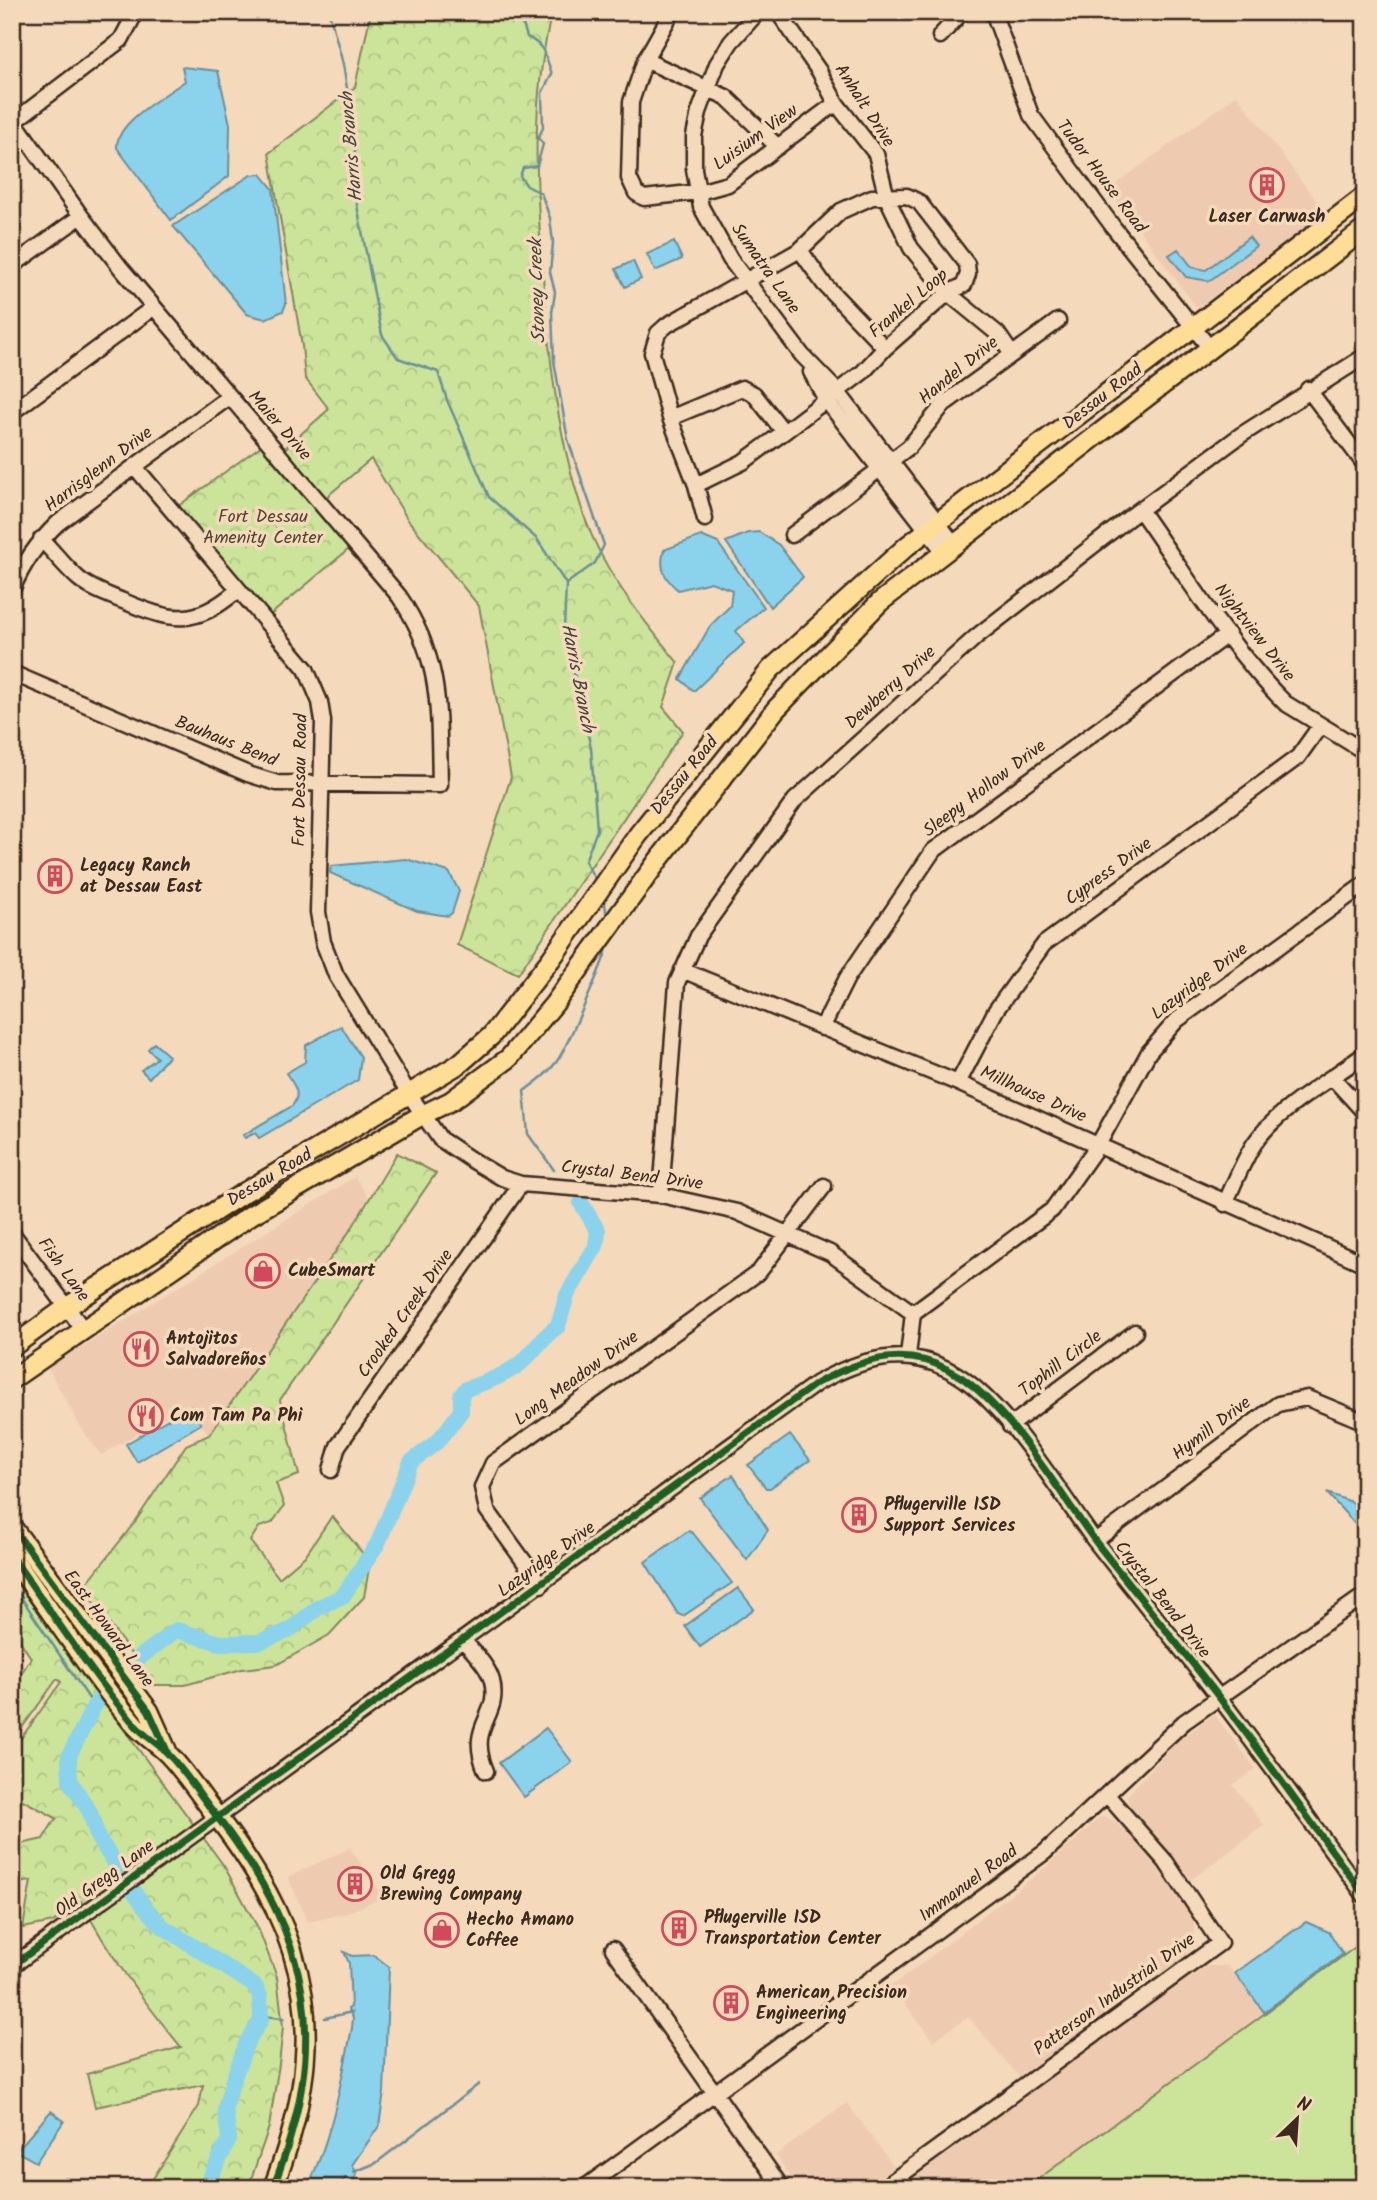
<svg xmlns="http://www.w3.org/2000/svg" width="1377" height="2200" viewBox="0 0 1377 2200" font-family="Kalam,sans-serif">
<defs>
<pattern id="forest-crowns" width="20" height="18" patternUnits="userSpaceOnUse" patternTransform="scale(1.75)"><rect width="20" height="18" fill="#cbe49a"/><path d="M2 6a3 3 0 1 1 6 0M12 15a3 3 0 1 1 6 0" fill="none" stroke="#afc484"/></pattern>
</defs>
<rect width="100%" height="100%" fill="#f4d9bb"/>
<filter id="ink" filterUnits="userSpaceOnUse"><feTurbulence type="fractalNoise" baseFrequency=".0143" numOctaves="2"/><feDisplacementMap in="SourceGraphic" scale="14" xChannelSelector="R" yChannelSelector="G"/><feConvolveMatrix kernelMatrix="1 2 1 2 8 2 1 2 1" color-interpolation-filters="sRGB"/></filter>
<g filter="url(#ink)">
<!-- built -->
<path fill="#eecab1" d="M1237 95 1326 214 1197 308 1109 189Z
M355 1177 368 1197 353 1226 209 1435 188 1403 101 1455 78 1423 48 1368Z
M1214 1714 1256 1769 1233 1785 1264 1825 1191 1880 1129 1805 1127 1796 1173 1745Z
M1105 1817 1113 1820 1143 1847 1187 1906 1194 1923V1944L1187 1954 1021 2079 968 2017 933 2041 892 1986 1045 1868 1099 1818Z
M350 1848 383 1897 346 1913 308 1922 288 1877Z
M1204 1966H1228L1263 2013 1027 2188H896Z
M847 2103 894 2167 862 2188H798L776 2155Z"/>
<!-- green -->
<path fill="#cbe49a" stroke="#83875c" stroke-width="2" d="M1365 1940V2188H1026Z"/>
<!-- forest -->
<path fill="url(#forest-crowns)" stroke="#83875c" stroke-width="2" d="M371 12H552C530 100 536 186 543 276 549 359 558 443 586 521 606 576 643 619 678 663L663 707 683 731 518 974 457 945 511 777 479 606 408 520 371 459 324 499 283 450 329 409 305 378 302 346 269 153 355 87Z
M262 445 349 549 269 616 177 507Z
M397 1153 436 1173 280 1400 299 1475 276 1483 284 1506 272 1523 259 1527 250 1541 279 1578 305 1556 332 1516 370 1562 364 1597 329 1635 276 1665 242 1669 185 1685H154L83 1588 135 1522 186 1445 209 1435 353 1226Z
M12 1577 224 1866 258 1928 277 1977 283 2027 279 2064 269 2127 248 2188H147L199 2106 203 2085 95 2107 87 2074 181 2047C143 2000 108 1954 81 1901L53 1922 23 1928 31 1881 12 1884V1846L43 1839 56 1818 17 1797 12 1802V1751L61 1682 57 1679 12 1742V1688L31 1658 12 1628Z"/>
<!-- water -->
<path fill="#8bd3ec" stroke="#6b8f9a" stroke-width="2" d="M182 67 218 71 230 124 229 176 171 220 117 148C115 122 165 96 185 81Z
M261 174 273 189 286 304 283 311 265 319 247 314 173 226 251 175Z
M1249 237 1256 246 1209 281 1186 277 1169 255 1178 249 1192 267 1206 270Z
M674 242 682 259 655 271 647 254Z
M633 261 641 279 625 287 616 269Z
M759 532 779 545 803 577 770 607 726 542 748 533Z
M701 536 718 543 764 607 736 631 744 643 694 691 680 679 710 626 730 606 732 590 711 582 678 590C664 578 659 568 664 550Z
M406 859 449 872 459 891 452 913 448 916 417 911 330 873 331 866Z
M341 1026 361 1057 358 1080 259 1138 255 1133 245 1138 243 1135 292 1106C302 1093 294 1085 286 1073L305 1062 306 1045Z
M154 1043 169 1056 149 1078 141 1070 157 1058 148 1049Z
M190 1406 201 1424 137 1462 126 1444Z
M790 1435 810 1460 770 1488H766L748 1465Z
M733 1475 768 1530 747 1560 700 1498Z
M1327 1493 1365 1507V1518L1354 1523Z
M688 1531 693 1533 732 1583 683 1616 678 1614 645 1562Z
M738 1588 754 1609 700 1647 685 1626Z
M546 1728 572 1762 524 1797 499 1763Z
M1306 1922 1329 1932 1343 1954 1264 2012 1235 1973Z
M344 1952 352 1956 374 1955 389 1967 384 2092 379 2126 352 2165 357 2173 354 2181 345 2178 338 2188H307C332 2138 341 2082 352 2028L353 2018 348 2009 351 2007 349 1963Z
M51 2111 64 2121 36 2162 18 2152 19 2148Z"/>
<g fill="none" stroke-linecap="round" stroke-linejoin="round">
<!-- stream -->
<path stroke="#6b8f9a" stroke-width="2.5" d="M329 12 343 64 354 131 357 205 382 335 398 358 438 372 447 400 489 497 537 539 566 584 564 629 591 748 597 830 585 861 597 883
M519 12 527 37C546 46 545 56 552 74L542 93 543 128 538 138 543 144 537 166 523 168 520 176 527 186 541 193 550 218 553 243 550 272 555 292 552 313 554 361 568 440 604 545 595 563 566 584
M604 895 607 919
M554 1170 528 1134 524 1091C536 1082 548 1074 557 1061 565 1051 610 950 609 940
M12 1584 94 1706
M1364 1633 1365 1641
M261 2016 284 2018
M325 2018 352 2012
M354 2172 376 2163 479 2084"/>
<!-- river -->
<path stroke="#8bd3ec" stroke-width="16" d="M205 2188 229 2139 225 2109 232 2083 247 2042 261 2020 260 1996 255 1986 162 1926 144 1906 98 1838 90 1812 70 1781 69 1756 94 1706 131 1664 176 1630 220 1643 259 1642 288 1631 319 1607 343 1596 378 1543 411 1462 438 1441 447 1430 461 1411V1395L466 1389C486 1382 505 1376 522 1362 535 1351 543 1336 558 1326L567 1295 596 1246 598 1231 581 1203"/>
<!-- minor casing -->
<g stroke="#3b2a1e" stroke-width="19">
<path id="minor" d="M672 12 645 60 631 102 629 178 636 193 644 198 699 192 728 184 836 103
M758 12 731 42 717 64 699 112 694 136V169L701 207 730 259 802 355 837 391 954 544
M778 12 819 71 836 103 876 154 887 198 911 248 948 293 998 334 1011 353
M993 12 1031 115 1114 228 1209 347
M940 36 962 12
M645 60 726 97 778 147
M12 123 121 40 136 12
M800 250 824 284 885 348
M12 266 81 216
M811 372 826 400 944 552
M1308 389 1365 465
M12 412 154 307
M670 418 742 388 754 394 784 432
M135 467 306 669 320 702 323 721 318 912 323 942 336 975 409 1094 440 1139 470 1159 502 1178 521 1184 661 1195 737 1212 830 1253 913 1313 908 1356
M696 485 743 462 784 432 863 372 885 348 948 293 964 285 968 274 967 264 919 202 907 196 872 197 841 211 800 250 667 325 658 333 652 353 670 418 696 485 705 519
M1140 510C1186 575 1229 647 1285 703L1365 752
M792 535 909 447 944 404 1058 321
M41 539C54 552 65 567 79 579 91 589 108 595 123 601 173 622 194 627 238 590
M12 590C23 563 37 543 58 523L229 397
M12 673 248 774 277 783 440 785C438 710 443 661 399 596L120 267 81 216 14 121
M682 970 958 1083 1365 1264
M822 1028 847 978 933 851 1228 634
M1333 1078 1365 1113
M958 1083 996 1010 1044 944 1298 757 1320 726
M661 1195 677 983 698 936 795 800 977 636 1130 517 1241 435 1365 356
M1225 1204C1234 1184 1242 1163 1254 1144 1277 1109 1330 1080 1365 1054
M12 1233 83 1329
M913 1313 1052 1210 1098 1145 1149 1052 1177 1020 1365 884
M1010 1426 1135 1332
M331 1470 338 1446 521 1184
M1095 1541 1278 1404 1307 1398 1365 1422
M541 1585 487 1510 482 1487 493 1463 759 1272 824 1186
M464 1641C474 1653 488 1666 492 1681 501 1718 466 1724 486 1771
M613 1949 782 2188
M12 1966 817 1383C859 1360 902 1346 947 1369 1002 1395 1058 1491 1095 1541 1131 1587 1168 1632 1204 1678 1260 1749 1311 1823 1365 1896
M584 2188 1045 1852 1184 1722 1365 1595
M883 2188 1220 1943 1166 1862 1108 1796"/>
</g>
<!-- major casing -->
<g stroke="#3b2a1e" stroke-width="23">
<path id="major" d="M12 1347 67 1307 245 1192 459 1064 491 1036 551 959 638 835 771 669 907 546 1365 196
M12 1379 251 1215 422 1115 451 1101 509 1058 554 1004 660 858 776 709 880 602 1365 229
M12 1527 149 1711 167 1751
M12 1557C52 1613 90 1672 134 1724 144 1736 159 1744 169 1755 187 1774 202 1798 218 1818 313 1942 330 2041 273 2188"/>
</g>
<!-- minor -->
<use href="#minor" stroke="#f4d9bb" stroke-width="14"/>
<!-- major -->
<use href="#major" stroke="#fede96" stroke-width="18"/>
<!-- cycleway casing -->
<g stroke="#f4d9bb" stroke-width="11">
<path id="cycleway" d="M12 1527 149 1711 167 1751
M12 1557C52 1613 90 1672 134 1724 144 1736 159 1744 169 1755 187 1774 202 1798 218 1818 313 1942 330 2041 273 2188
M12 1966 817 1383C859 1360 902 1346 947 1369 1002 1395 1058 1491 1095 1541 1131 1587 1168 1632 1204 1678 1260 1749 1311 1823 1365 1896"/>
</g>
<!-- cycleway -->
<use href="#cycleway" stroke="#1b5e20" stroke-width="7"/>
</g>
</g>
<!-- icons -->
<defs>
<g id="building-ring" transform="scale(1.75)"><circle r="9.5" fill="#f4d9bb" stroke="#d1495b" stroke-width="1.5"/><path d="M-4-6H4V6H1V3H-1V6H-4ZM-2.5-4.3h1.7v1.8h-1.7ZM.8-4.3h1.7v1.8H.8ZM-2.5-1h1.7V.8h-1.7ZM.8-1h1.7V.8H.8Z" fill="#d1495b"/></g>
<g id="shop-ring" transform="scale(1.75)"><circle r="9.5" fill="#f4d9bb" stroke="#d1495b" stroke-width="1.5"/><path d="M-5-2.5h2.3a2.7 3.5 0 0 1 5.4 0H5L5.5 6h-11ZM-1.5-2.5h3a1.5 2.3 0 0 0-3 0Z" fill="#d1495b"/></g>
<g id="restaurant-ring" transform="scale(1.75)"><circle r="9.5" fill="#f4d9bb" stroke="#d1495b" stroke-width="1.5"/><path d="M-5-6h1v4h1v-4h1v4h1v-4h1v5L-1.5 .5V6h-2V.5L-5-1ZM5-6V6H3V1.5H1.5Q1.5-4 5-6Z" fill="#d1495b"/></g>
</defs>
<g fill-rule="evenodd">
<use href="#building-ring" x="1267" y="185"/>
<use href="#building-ring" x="55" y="876"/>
<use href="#shop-ring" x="263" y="1271"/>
<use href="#restaurant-ring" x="141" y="1349"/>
<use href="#restaurant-ring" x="146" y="1416"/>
<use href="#building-ring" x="859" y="1515"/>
<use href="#building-ring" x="355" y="1884"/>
<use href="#building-ring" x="679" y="1928"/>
<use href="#shop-ring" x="442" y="1930"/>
<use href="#building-ring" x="731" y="2003"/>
</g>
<g text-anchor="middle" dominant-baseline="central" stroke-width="7" stroke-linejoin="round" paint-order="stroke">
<!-- street labels -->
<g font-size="18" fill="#3b2a1e" stroke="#f4d9bb">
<text transform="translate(864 106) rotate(57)">Anhalt Drive</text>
<text transform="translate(756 138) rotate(-36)">Luisium View</text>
<text transform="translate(1101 177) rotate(53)">Tudor House Road</text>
<text transform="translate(765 269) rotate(55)">Sumatra Lane</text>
<text transform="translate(909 304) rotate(-40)">Frankel Loop</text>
<text transform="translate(959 371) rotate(-39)">Handel Drive</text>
<text transform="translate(1103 397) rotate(-38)">Dessau Road</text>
<text transform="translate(279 426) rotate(49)">Maier Drive</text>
<text transform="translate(99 470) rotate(-37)">Harrisglenn Drive</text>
<text transform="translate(1254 633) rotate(52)">Nightview Drive</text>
<text transform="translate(891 688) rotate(-42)">Dewberry Drive</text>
<text transform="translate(226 742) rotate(22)">Bauhaus Bend</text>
<text transform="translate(685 776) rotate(-51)">Dessau Road</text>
<text transform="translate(301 780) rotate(-89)">Fort Dessau Road</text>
<text transform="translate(985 789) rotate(-37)">Sleepy Hollow Drive</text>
<text transform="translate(1109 872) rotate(-36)">Cypress Drive</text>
<text transform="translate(1200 982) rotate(-37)">Lazyridge Drive</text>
<text transform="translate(1033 1095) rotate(24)">Millhouse Drive</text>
<text transform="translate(632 1176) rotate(7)">Crystal Bend Drive</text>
<text transform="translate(270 1178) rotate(-31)">Dessau Road</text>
<text transform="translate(63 1270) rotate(54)">Fish Lane</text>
<text transform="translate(406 1314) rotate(-55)">Crooked Creek Drive</text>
<text transform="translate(1061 1364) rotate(-37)">Tophill Circle</text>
<text transform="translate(577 1379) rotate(-36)">Long Meadow Drive</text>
<text transform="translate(1212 1429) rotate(-37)">Hymill Drive</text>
<text transform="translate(547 1560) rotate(-36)">Lazyridge Drive</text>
<text transform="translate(1162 1600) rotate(52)">Crystal Bend Drive</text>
<text transform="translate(108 1629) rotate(54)">East Howard Lane</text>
<text transform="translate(105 1879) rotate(-36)">Old Gregg Lane</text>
<text transform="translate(969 1884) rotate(-36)">Immanuel Road</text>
<text transform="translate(1115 1995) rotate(-36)">Patterson Industrial Drive</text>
</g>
<!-- poi labels -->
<g font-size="18" font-weight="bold" fill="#3b2a1e" stroke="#f4d9bb" text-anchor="start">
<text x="1267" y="217" text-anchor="middle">Laser Carwash</text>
<text x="80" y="866">Legacy Ranch<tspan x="80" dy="21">at Dessau East</tspan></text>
<text x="288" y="1271">CubeSmart</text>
<text x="166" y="1339">Antojitos<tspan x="166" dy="21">Salvadoreños</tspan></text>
<text x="170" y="1416">Com Tam Pa Phi</text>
<text x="884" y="1505">Pflugerville ISD<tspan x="884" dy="21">Support Services</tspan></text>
<text x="380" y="1874">Old Gregg<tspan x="380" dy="21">Brewing Company</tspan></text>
<text x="704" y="1918">Pflugerville ISD<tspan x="704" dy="21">Transportation Center</tspan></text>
<text x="466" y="1920">Hecho Amano<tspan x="466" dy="21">Coffee</tspan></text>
<text x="756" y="1993">American Precision<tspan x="756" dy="21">Engineering</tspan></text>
</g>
<!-- park labels -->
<g font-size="18" fill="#514631" stroke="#f4d9bb">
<text x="263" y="517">Fort Dessau<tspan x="263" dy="21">Amenity Center</tspan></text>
</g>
<!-- water labels -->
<g font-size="19" font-style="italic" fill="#47433d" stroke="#f4d9bb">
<text transform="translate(352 147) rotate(-95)">Harris Branch</text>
<text transform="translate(538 291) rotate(-92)">Stoney Creek</text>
<text transform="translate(577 678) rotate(79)">Harris Branch</text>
</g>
</g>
<!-- margin -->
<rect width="1377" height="2200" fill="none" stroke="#f4d9bb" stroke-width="42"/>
<rect x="21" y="21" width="1335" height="2158" fill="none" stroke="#3b2a1e" stroke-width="2.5" filter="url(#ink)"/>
<!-- north arrow -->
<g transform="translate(1297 2119) rotate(25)" stroke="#f4d9bb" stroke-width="5" paint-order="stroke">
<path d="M0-5L12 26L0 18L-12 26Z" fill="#3b2a1e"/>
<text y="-10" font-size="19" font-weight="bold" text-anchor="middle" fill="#3b2a1e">N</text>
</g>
</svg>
